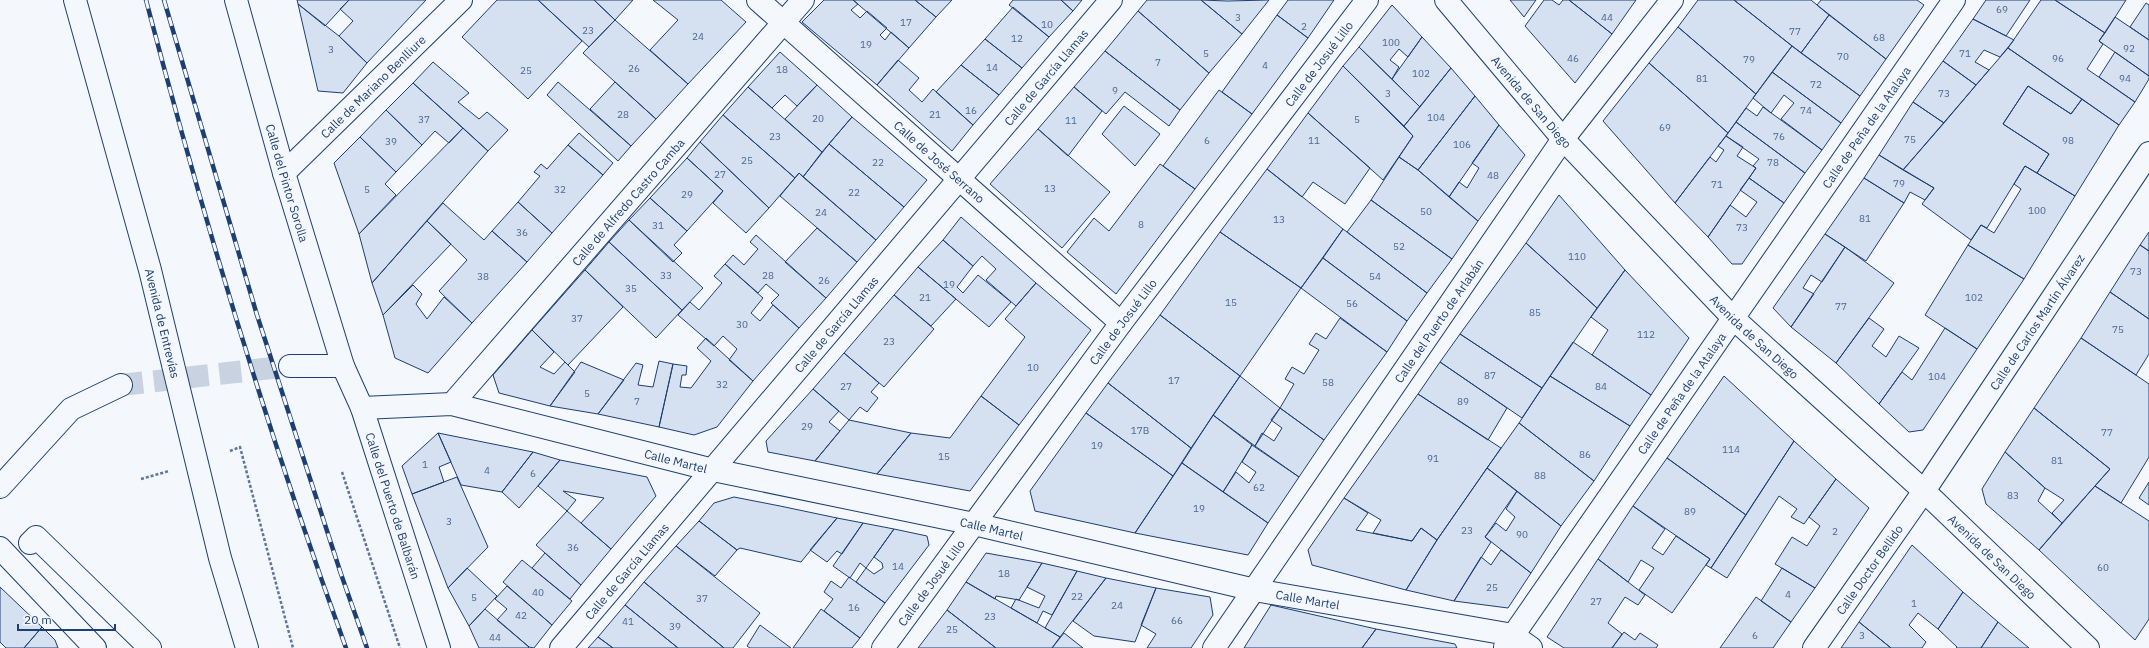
<svg xmlns="http://www.w3.org/2000/svg" width="2149" height="648" viewBox="0 0 2149 648" font-family="'IBM Plex Sans',sans-serif">
<rect width="100%" height="100%" fill="#f4f7fb"/>
<!-- building -->
<path fill="#d5e0f0" stroke="#1d3f73" d="M297 0H349L325 26 298 4Z
M349 0H426L367 63 339 36 353 21 340 9Z
M497 0H538L582 41 528 99 462 37Z
M538 0H594L615 20 589 47Z
M594 0H633L615 20Z
M653 0H721L746 22 688 84 650 50 678 20Z
M824 0H853L858 4 851 10 860 18 867 11 887 28 880 35 885 40 891 32 909 48 877 85 802 22Z
M853 0H915L936 17 909 48Z
M915 0H952L936 17Z
M1013 0H1061L1073 11 1049 37 1009 5Z
M1061 0H1082L1073 11Z
M1147 0H1201L1242 34 1209 73 1138 11Z
M1201 0 1227 1 1269 0 1242 34Z
M1288 0H1334L1308 38 1277 15Z
M1510 0H1536L1524 17Z
M1544 0H1552L1559 5 1563 0H1569L1612 34 1575 83 1525 26Z
M1569 0H1636L1612 34Z
M1698 0H1734L1792 46 1756 94 1678 27Z
M1734 0H1811L1829 15 1801 53Z
M1821 0H1917L1924 5 1886 59 1817 5Z
M1986 0H2030L2006 36 1973 19Z
M2041 0H2055L2105 33 2099 41 2103 44 2087 69 2135 102 2119 125 2008 48Z
M2055 0H2126L2105 33Z
M2146 3 2149 5V40L2130 27Z
M298 4 339 36 367 63 343 93 318 91Z
M1392 5 1422 37 1408 57 1399 49 1390 60 1399 67 1392 79 1359 47Z
M1013 7 1049 37 1022 68 985 39Z
M1138 11 1209 73 1180 110 1105 51Z
M1277 15 1308 38 1252 114 1222 92Z
M1829 15 1886 59 1860 96 1801 53Z
M2115 17 2149 40V76L2099 41Z
M1973 19 2014 40 2000 57 1984 50 1975 62 1989 70 1976 85 1943 61Z
M615 20 688 84 656 119 583 53Z
M1678 27 1756 94 1728 133 1649 63Z
M1422 37 1451 68 1420 107 1392 79Z
M985 39 1022 68 999 95 961 65Z
M1792 46 1860 96 1841 123 1772 72Z
M1359 47 1420 107 1404 126 1343 66Z
M2008 48 2082 99 2071 114 2028 86 2003 124 2049 154 2037 173 2025 166 1987 228 1981 225 1971 240 1922 204 1934 188 1903 170Z
M1105 51 1180 110 1169 126 1125 92 1106 114 1074 87Z
M780 52 817 85 797 106 785 95 772 108 748 87Z
M2115 52 2149 76V79L2135 102 2099 77Z
M898 60 919 78 909 90 922 102 933 89 973 125 952 151 877 85Z
M1943 61 1976 85 1944 123 1913 102Z
M433 62 469 93 458 102 479 119 487 112 508 130 488 151 413 83Z
M1649 63 1728 133 1675 203 1603 121Z
M961 65 999 95 973 125 936 92Z
M1343 66 1413 136 1383 180 1308 113Z
M1451 68 1475 96 1418 170 1399 157 1413 136 1404 126Z
M1772 72 1841 123 1822 150 1781 119 1794 103 1784 95 1771 113 1753 98Z
M558 82 631 146 618 161 547 95Z
M615 82 656 119 631 146 590 109Z
M413 83 463 128 449 143 435 131 422 145 386 110Z
M817 85 852 117 822 152 785 119Z
M2028 86 2071 114 2082 99 2119 125 2075 196 2037 173 2049 154 2003 124Z
M748 87 822 152 803 177 799 173 795 178 723 115Z
M1074 87 1102 111 1068 156 1038 129Z
M1219 90 1252 114 1195 189 1163 166Z
M1475 96 1499 125 1449 197 1418 170Z
M1913 102 1944 123 1903 170 1879 155Z
M1124 106 1160 134 1135 166 1102 134Z
M1763 107 1822 150 1805 173 1736 122 1746 108 1757 116Z
M386 110 422 145 396 172 360 137Z
M1308 113 1370 168 1345 204 1313 182 1302 197 1267 169Z
M723 115 795 178 769 208 700 142Z
M852 117 927 180 904 207 829 144Z
M1736 122 1805 173 1784 203 1749 178 1756 168 1753 166 1759 159 1726 136Z
M1499 125 1525 155 1478 221 1449 197 1459 182 1467 188 1479 168 1472 163Z
M463 128 488 151 372 283 359 234Z
M1038 129 1110 192 1062 248 990 184Z
M579 133 613 163 603 175 568 145Z
M1726 136 1743 147 1737 156 1756 168 1708 237 1675 203 1710 157 1716 162 1724 150 1718 146Z
M360 137 396 172 385 184 396 195 359 234 334 163Z
M700 142 769 208 746 233 713 203 723 191 687 158Z
M829 144 904 207 876 240 803 177Z
M568 145 603 175 552 233 518 202 540 176 534 172 541 164 547 169Z
M1879 155 1934 188 1925 200 1910 192 1904 203 1864 178Z
M1399 157 1418 170 1478 221 1452 259 1371 200Z
M687 158 723 191 687 231 650 198Z
M1160 164 1195 189 1116 294 1067 252 1094 218 1109 231Z
M2025 166 2075 196 2024 279 1968 245 1981 225 1994 233 2021 189 2014 184Z
M1267 169 1343 229 1301 288 1220 232Z
M799 173 876 240 857 262 780 196Z
M1749 178 1784 203 1742 264H1732L1708 237 1730 205 1746 217 1757 202 1740 190Z
M1864 178 1904 203 1866 261 1825 234Z
M1559 195 1625 270 1597 308 1526 243Z
M650 198 687 231 674 245 682 253 673 262 629 220Z
M1371 200 1452 259 1427 293 1347 232Z
M518 202 552 233 527 262 492 231Z
M443 203 484 240 492 231 527 262 472 323 439 291 467 260 427 221Z
M961 217 1036 283 1016 306 986 280 996 269 982 256 973 266 943 240Z
M629 220 703 288 682 310 609 242Z
M427 221 451 244 383 315 372 283Z
M817 228 857 262 826 298 785 262Z
M1343 229 1427 293 1407 321 1323 258Z
M1220 232 1301 288 1240 376 1160 315Z
M2149 232V251L2140 245Z
M1825 234 1845 247 1822 282 1811 275 1803 288 1814 294 1791 327 1773 308Z
M756 235 826 298 799 328 771 303 779 295 766 284 758 293 725 264 733 255 744 265 758 249 750 242Z
M943 240 973 266 957 287 963 293 978 275 1011 302 989 327 918 267Z
M609 242 682 310 656 338 585 270Z
M1526 243 1597 308 1542 388 1460 334Z
M1968 245 2024 279 1977 349 1925 315Z
M2140 245 2149 251V319L2110 292Z
M1845 247 1894 283 1836 363 1791 327Z
M1323 258 1407 321 1387 352 1301 288Z
M725 264 763 298 751 313 760 321 773 305 799 328 753 381 729 360 737 349 723 336 714 346 678 315 690 302 699 310 722 283 714 276Z
M918 267 956 299 931 326 894 295Z
M585 270 623 307 568 365 532 330Z
M1625 270 1689 338 1651 395 1592 355 1608 330 1591 317Z
M1036 283 1091 330 1019 425 981 396 1025 337 1005 319Z
M413 285 422 294 416 304 427 319 444 297 472 323 428 373 395 358 383 315Z
M2110 292 2149 319V354L2136 375 2081 338Z
M894 295 934 329 884 387 844 353Z
M1160 315 1240 376 1191 448 1108 383Z
M1340 318 1387 352 1324 440 1280 408 1294 384 1285 379 1292 367 1304 374 1319 350 1309 344 1316 333 1326 339Z
M1869 318 1884 329 1872 346 1886 357 1899 336 1919 348 1879 404 1836 363Z
M1945 328 1977 349 1923 430 1909 432 1879 404 1902 372 1912 380Z
M532 330 554 352 540 367 554 374 565 362 575 372 550 406 499 393 493 375Z
M1460 334 1542 388 1522 418 1440 362Z
M706 338 753 381 717 427 694 435 659 427 673 364 687 366 686 375H682L680 387 691 388 711 361 697 348Z
M2081 338 2149 384V457L2121 503 2095 486 2110 469 2034 408Z
M1573 342 1651 395 1630 426 1550 376Z
M844 353 879 383 871 392 878 398 867 412 860 407 849 420 813 389Z
M659 361 673 364 659 427 598 414 636 363 643 365 638 385 653 387Z
M581 362 624 380 598 414 550 406Z
M1440 362 1507 408 1488 440 1418 394Z
M1240 376 1280 408 1255 446 1213 415Z
M1550 376 1630 426 1594 481 1519 423Z
M1724 376 1794 441 1746 515 1667 458Z
M1108 383 1191 448 1173 476 1086 413Z
M813 389 839 411 829 422 840 431 815 461 768 452 766 441Z
M1418 394 1501 448 1437 540 1421 528 1412 541 1373 533 1381 520 1344 498Z
M981 396 1019 425 970 491 877 474 911 433 950 438Z
M1280 408 1324 440 1299 477 1255 446 1262 433 1274 441 1282 428 1271 420Z
M2034 408 2110 469 2062 523 2052 513 2064 500 2045 488 2005 452Z
M1086 413 1173 476 1135 533 1035 511 1030 491Z
M1213 415 1252 445 1223 492 1182 463Z
M849 420 911 433 877 474 815 461Z
M1519 423 1594 481 1561 526 1487 468Z
M438 433 451 462 439 467 444 482 412 494 402 466Z
M438 433 533 452 502 492 461 485Z
M1794 441 1836 479 1804 524 1791 517 1797 509 1779 496 1727 578 1711 568Z
M1252 445 1299 477 1268 523 1223 492 1236 472 1249 483 1256 472 1242 462Z
M533 452 560 460 519 508 502 492Z
M2005 452 2045 488 2038 501 2062 523 2039 550 1986 504 1982 489Z
M1667 458 1746 515 1711 568 1706 565 1710 559 1633 506Z
M560 460 647 477 656 496 611 549 581 523 604 498 563 491 576 500 567 511 538 486Z
M1182 463 1268 523 1248 555 1135 533Z
M1487 468 1517 491 1485 537 1491 542 1454 601 1406 590 1437 540Z
M457 477 488 547 448 588 412 494Z
M1836 479 1869 508 1815 588 1775 564 1792 537 1807 546 1820 526 1809 517Z
M2149 482V505L2139 498Z
M2095 486 2149 521V619L2135 640 2039 550Z
M1517 491 1561 526 1531 573 1485 537 1496 523 1506 531 1515 517 1506 509Z
M734 497 780 506 837 518 801 562 740 548 737 550 699 521 714 503Z
M1344 498 1368 513 1356 530 1412 541 1421 528 1437 540 1406 590 1312 565 1308 550Z
M1633 506 1665 529 1652 548 1663 555 1676 536 1710 559 1672 613 1639 590 1654 568 1641 560 1628 582 1598 559Z
M567 511 611 549 581 585 536 545Z
M837 518 863 523 842 554 837 551 827 562 810 550Z
M699 521 737 550 715 576 676 546Z
M863 523 894 529 866 568 860 563 850 578 833 566Z
M894 529 927 536 929 545 885 603 856 582 866 568 874 574 883 568 882 563 874 557Z
M1912 545 1963 592 1938 629 1918 613 1909 625 1926 642 1922 648H1891L1859 622Z
M676 546 760 613 733 648H724L644 582Z
M1501 550 1531 573 1508 608 1454 601 1481 557 1491 565Z
M545 553 581 585 570 599 532 568Z
M986 553 1042 563 1019 600 996 596 995 599 966 582Z
M1598 559 1645 595 1638 605 1625 597 1608 623 1622 634 1612 648H1564L1547 637Z
M522 560 572 601 552 625 503 582Z
M1042 563 1077 571 1052 615 1043 611 1037 623 1011 608 1016 599 1039 608 1045 596 1027 587Z
M467 568 497 596 469 626 448 588Z
M1782 568 1815 588 1791 622 1761 601Z
M1077 571 1106 578 1060 637 1045 628Z
M849 577 885 603 860 638 824 611 833 599 824 592 831 581 841 588Z
M1106 578 1156 588 1135 642 1094 636 1073 621Z
M644 582 724 648H678L625 605Z
M966 582 1037 623 1060 637 1052 648H996L947 610Z
M507 586 552 625 534 648 529 647 497 620 507 609 495 599Z
M0 587 42 627 24 648H6L0 642Z
M1156 588 1210 597 1213 615 1191 648H1147L1156 634 1141 625Z
M1963 592 1998 622 1981 648H1956L1957 647 1938 629Z
M1756 597 1791 622 1773 648H1720Z
M625 605 678 648H613L598 637Z
M1271 605 1376 629 1362 648H1244Z
M485 609 529 647 528 648H479L469 626Z
M821 609 860 638 852 648H793Z
M947 610 996 648H918Z
M1859 622 1891 648H1841Z
M1998 622 2029 648H1981Z
M760 625 791 648H750L747 646Z
M42 627 55 640 58 648H24Z
M1376 629 1455 644 1457 648H1362Z
M1624 632 1635 640 1640 633 1658 645 1656 648H1612Z
M1064 633 1083 648H1052Z
M598 637 613 648H588Z"/>
<g fill="none" stroke-linecap="round" stroke-linejoin="round">
<!-- minor-tunnel -->
<path stroke="#c9d2e0" stroke-width="22" stroke-dasharray="22 11" stroke-linecap="butt" d="M121 385 290 366"/>
<!-- pedestrian casing -->
<g stroke="#1d3f73" stroke-width="24">
<path id="pedestrian" d="M30 543 36 537 150 648"/>
</g>
<!-- minor casing -->
<g stroke="#1d3f73" stroke-width="24">
<g id="minor">
<path id="s1" d="M758 0 1121 323"/>
<path id="s2" d="M1446 0 1563 139 1733 318 1924 491 2088 648"/>
<path id="s3" d="M284 173 461 0"/>
<path d="M290 366H343"/>
<path id="s4" d="M452 404 803 0"/>
<path id="s5" d="M362 408 452 404 713 470 974 524 1255 590 1513 635 1531 648"/>
<path d="M0 487 71 409 121 385"/>
<path d="M0 548 95 648"/>
<path id="s6" d="M1505 647 1954 0"/>
<path id="s7" d="M561 648 1111 0"/>
<path id="s8" d="M883 648 1121 323 1367 0"/>
<path id="s9" d="M1214 648 1563 139 1672 0"/>
<path id="s10" d="M1814 648 1924 491 2149 153"/>
</g>
</g>
<!-- tertiary casing -->
<g stroke="#1d3f73" stroke-width="24">
<g id="tertiary">
<path id="s11" d="M236 0 284 173 343 366 362 408 439 648"/>
</g>
</g>
<!-- primary casing -->
<g stroke="#1d3f73" stroke-width="24">
<g id="primary">
<path id="s12" d="M75 0 150 270 220 558 247 648"/>
</g>
</g>
<!-- path -->
<path stroke="#5e769c" stroke-width="2.5" stroke-dasharray="3 2" stroke-linecap="butt" d="M230 451 240 447 293 648
M342 472 400 648
M141 479 169 471"/>
<!-- pedestrian -->
<use href="#pedestrian" stroke="#f4f7fb" stroke-width="22"/>
<!-- minor -->
<use href="#minor" stroke="#f4f7fb" stroke-width="22"/>
<!-- tertiary -->
<use href="#tertiary" stroke="#f4f7fb" stroke-width="22"/>
<!-- primary -->
<use href="#primary" stroke="#f4f7fb" stroke-width="22"/>
<!-- rail casing -->
<g stroke="#1d3f73" stroke-width="4.5">
<path id="rail" d="M146 0C203 218 269 436 346 648
M164 0 257 315 341 574 367 648"/>
</g>
<!-- rail -->
<use href="#rail" stroke="#f4f7fb" stroke-width="3" stroke-dasharray="9" stroke-linecap="butt"/>
</g>
<g text-anchor="middle" dominant-baseline="central" stroke-width="3" stroke-linejoin="round" paint-order="stroke">
<!-- number labels -->
<g font-size="10" fill="#4b6792">
<text x="2002" y="9">69</text>
<text x="1238" y="17">3</text>
<text x="1607" y="17">44</text>
<text x="906" y="22">17</text>
<text x="1047" y="24">10</text>
<text x="1304" y="26">2</text>
<text x="588" y="30">23</text>
<text x="1795" y="31">77</text>
<text x="698" y="36">24</text>
<text x="1879" y="37">68</text>
<text x="1017" y="38">12</text>
<text x="1391" y="42">100</text>
<text x="866" y="44">19</text>
<text x="2129" y="48">92</text>
<text x="331" y="49">3</text>
<text x="1206" y="53">5</text>
<text x="1965" y="53">71</text>
<text x="1843" y="56">70</text>
<text x="1573" y="58">46</text>
<text x="2058" y="58">96</text>
<text x="1749" y="59">79</text>
<text x="1158" y="62">7</text>
<text x="1265" y="65">4</text>
<text x="992" y="67">14</text>
<text x="634" y="68">26</text>
<text x="782" y="69">18</text>
<text x="526" y="70">25</text>
<text x="1421" y="73">102</text>
<text x="1702" y="78">81</text>
<text x="2125" y="78">94</text>
<text x="1816" y="84">72</text>
<text x="1115" y="90">9</text>
<text x="1388" y="93">3</text>
<text x="1944" y="93">73</text>
<text x="971" y="110">16</text>
<text x="1806" y="110">74</text>
<text x="623" y="114">28</text>
<text x="935" y="114">21</text>
<text x="1436" y="117">104</text>
<text x="818" y="118">20</text>
<text x="424" y="119">37</text>
<text x="1357" y="119">5</text>
<text x="1071" y="120">11</text>
<text x="1665" y="127">69</text>
<text x="775" y="136">23</text>
<text x="1779" y="136">76</text>
<text x="1910" y="139">75</text>
<text x="1207" y="140">6</text>
<text x="1314" y="140">11</text>
<text x="2068" y="140">98</text>
<text x="391" y="141">39</text>
<text x="1462" y="144">106</text>
<text x="747" y="160">25</text>
<text x="878" y="162">22</text>
<text x="1773" y="162">78</text>
<text x="720" y="174">27</text>
<text x="1493" y="175">48</text>
<text x="1899" y="183">79</text>
<text x="1717" y="184">71</text>
<text x="1050" y="188">13</text>
<text x="367" y="189">5</text>
<text x="560" y="189">32</text>
<text x="854" y="192">22</text>
<text x="687" y="194">29</text>
<text x="2037" y="210">100</text>
<text x="1426" y="211">50</text>
<text x="821" y="212">24</text>
<text x="1865" y="218">81</text>
<text x="1279" y="219">13</text>
<text x="1141" y="224">8</text>
<text x="658" y="225">31</text>
<text x="1742" y="227">73</text>
<text x="522" y="232">36</text>
<text x="1399" y="246">52</text>
<text x="1577" y="256">110</text>
<text x="2136" y="271">73</text>
<text x="666" y="275">33</text>
<text x="768" y="275">28</text>
<text x="483" y="276">38</text>
<text x="1375" y="276">54</text>
<text x="824" y="280">26</text>
<text x="949" y="284">19</text>
<text x="631" y="288">35</text>
<text x="925" y="297">21</text>
<text x="1974" y="297">102</text>
<text x="1231" y="302">15</text>
<text x="1352" y="303">56</text>
<text x="1841" y="306">77</text>
<text x="1535" y="312">85</text>
<text x="577" y="318">37</text>
<text x="742" y="324">30</text>
<text x="2118" y="329">75</text>
<text x="1646" y="334">112</text>
<text x="889" y="341">23</text>
<text x="1033" y="367">10</text>
<text x="1490" y="375">87</text>
<text x="1937" y="376">104</text>
<text x="1174" y="380">17</text>
<text x="1328" y="382">58</text>
<text x="722" y="384">32</text>
<text x="846" y="386">27</text>
<text x="1601" y="386">84</text>
<text x="587" y="393">5</text>
<text x="637" y="401">7</text>
<text x="1463" y="401">89</text>
<text x="807" y="426">29</text>
<text x="1140" y="430">17B</text>
<text x="2107" y="432">77</text>
<text x="1097" y="445">19</text>
<text x="1731" y="449">114</text>
<text x="1585" y="454">86</text>
<text x="944" y="456">15</text>
<text x="1433" y="458">91</text>
<text x="2057" y="460">81</text>
<text x="425" y="464">1</text>
<text x="487" y="470">4</text>
<text x="533" y="473">6</text>
<text x="1540" y="475">88</text>
<text x="1259" y="487">62</text>
<text x="2013" y="495">83</text>
<text x="1199" y="508">19</text>
<text x="1690" y="511">89</text>
<text x="449" y="521">3</text>
<text x="1467" y="530">23</text>
<text x="1835" y="531">2</text>
<text x="1522" y="534">90</text>
<text x="573" y="547">36</text>
<text x="898" y="566">14</text>
<text x="2103" y="567">60</text>
<text x="1004" y="573">18</text>
<text x="1492" y="587">25</text>
<text x="538" y="592">40</text>
<text x="1788" y="594">4</text>
<text x="1077" y="596">22</text>
<text x="474" y="597">5</text>
<text x="702" y="598">37</text>
<text x="1596" y="601">27</text>
<text x="1914" y="603">1</text>
<text x="1117" y="605">24</text>
<text x="854" y="607">16</text>
<text x="521" y="615">42</text>
<text x="990" y="616">23</text>
<text x="1177" y="620">66</text>
<text x="628" y="621">41</text>
<text x="675" y="626">39</text>
<text x="952" y="629">25</text>
<text x="1755" y="635">6</text>
<text x="1862" y="635">3</text>
<text x="495" y="637">44</text>
</g>
<!-- street labels -->
<g font-size="12" fill="#1d3f73" stroke="#f4f7fb">
<text stroke="none"><textPath href="#s8" startOffset="729">Calle de Josué Lillo</textPath></text>
<text stroke="none"><textPath href="#s7" startOffset="749">Calle de García Llamas</textPath></text>
<text stroke="none"><textPath href="#s3" startOffset="124">Calle de Mariano Benlliure</textPath></text>
<text stroke="none"><textPath href="#s2" startOffset="133">Avenida de San Diego</textPath></text>
<text stroke="none"><textPath href="#s6" startOffset="633">Calle de Peña de la Atalaya</textPath></text>
<text stroke="none"><textPath href="#s1" startOffset="243">Calle de José Serrano</textPath></text>
<text stroke="none"><textPath href="#s11" startOffset="190">Calle del Pintor Sorolla</textPath></text>
<text stroke="none"><textPath href="#s4" startOffset="268">Calle de Alfredo Castro Camba</textPath></text>
<text stroke="none"><textPath href="#s9" startOffset="397">Calle del Puerto de Arlabán</textPath></text>
<text stroke="none"><textPath href="#s8" startOffset="405">Calle de Josué Lillo</textPath></text>
<text stroke="none"><textPath href="#s10" startOffset="395">Calle de Carlos Martín Álvarez</textPath></text>
<text stroke="none"><textPath href="#s12" startOffset="335">Avenida de Entrevías</textPath></text>
<text stroke="none"><textPath href="#s7" startOffset="425">Calle de García Llamas</textPath></text>
<text stroke="none"><textPath href="#s2" startOffset="457">Avenida de San Diego</textPath></text>
<text stroke="none"><textPath href="#s6" startOffset="309">Calle de Peña de la Atalaya</textPath></text>
<text stroke="none"><textPath href="#s5" startOffset="321">Calle Martel</textPath></text>
<text stroke="none"><textPath href="#s11" startOffset="530">Calle del Puerto de Balbarán</textPath></text>
<text stroke="none"><textPath href="#s5" startOffset="644">Calle Martel</textPath></text>
<text stroke="none"><textPath href="#s2" startOffset="781">Avenida de San Diego</textPath></text>
<text stroke="none"><textPath href="#s10" startOffset="96">Calle Doctor Bellido</textPath></text>
<text stroke="none"><textPath href="#s7" startOffset="101">Calle de García Llamas</textPath></text>
<text stroke="none"><textPath href="#s8" startOffset="81">Calle de Josué Lillo</textPath></text>
<text stroke="none"><textPath href="#s5" startOffset="968">Calle Martel</textPath></text>
</g>
</g>
<!-- scale -->
<path d="M18 624v6h97v-6" fill="none" stroke="#1d3f73" stroke-width="2"/>
<text x="24" y="624" font-size="12" fill="#1d3f73" stroke="#f4f7fb" stroke-width="3" paint-order="stroke">20 m</text>
</svg>
